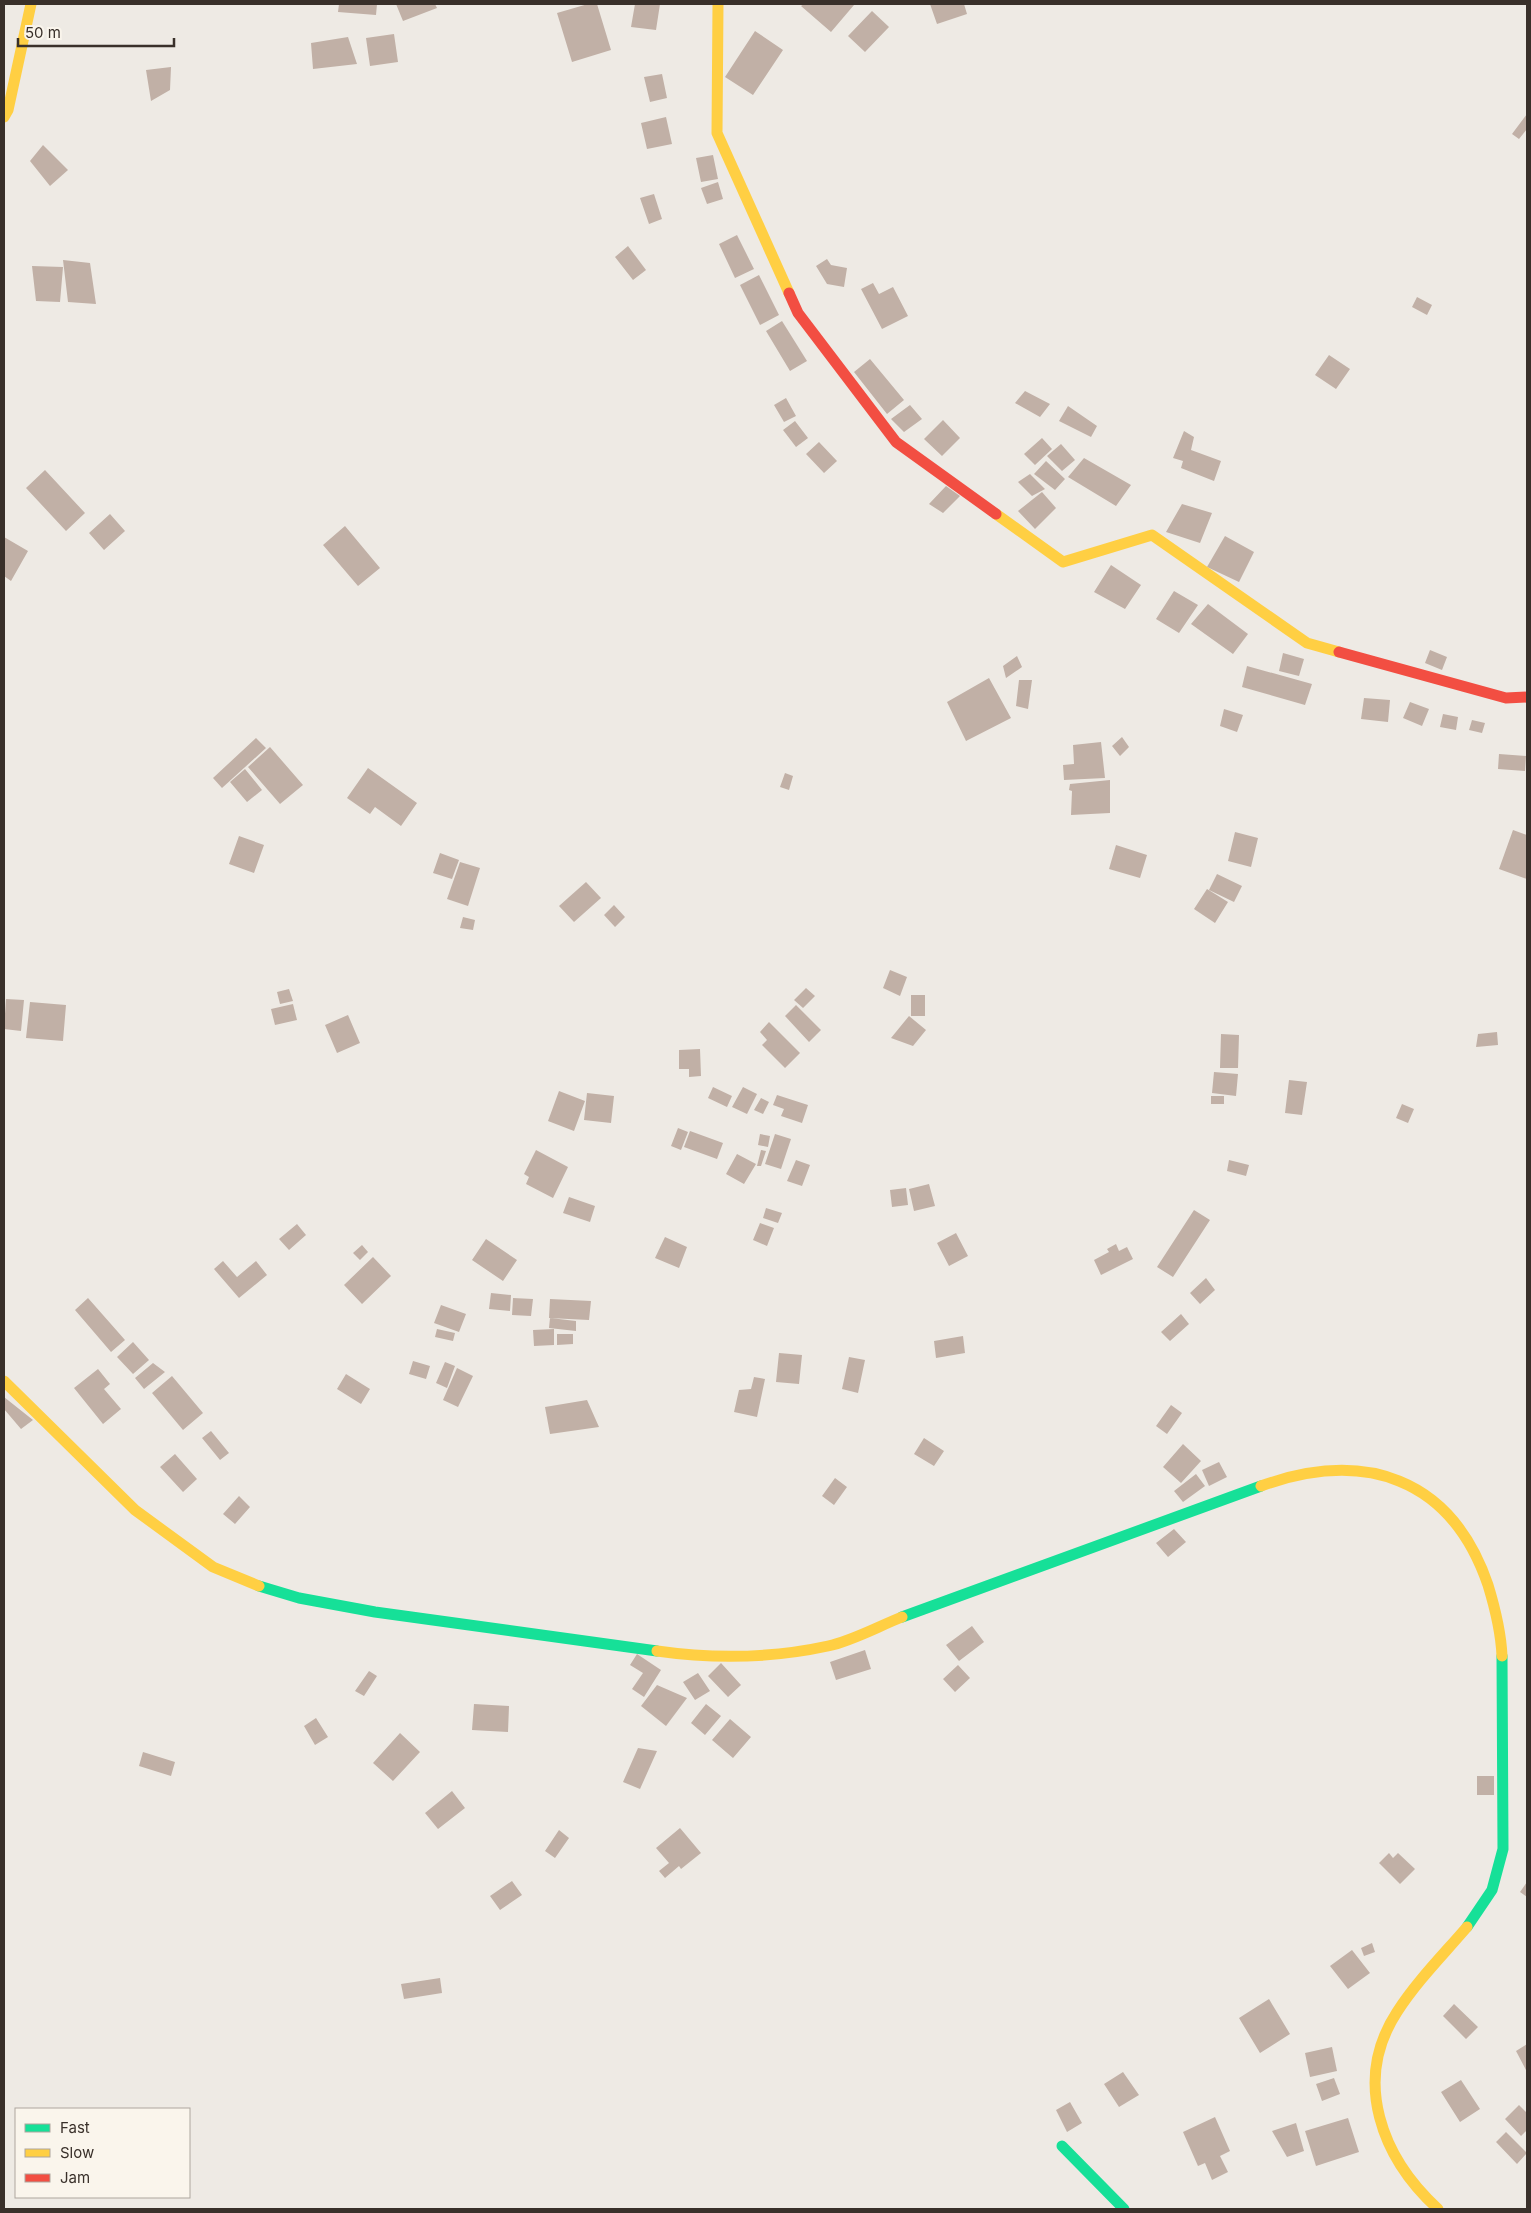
<svg xmlns="http://www.w3.org/2000/svg" width="1531" height="2213" viewBox="0 0 1531 2213" font-family="Inter,sans-serif">
<rect width="100%" height="100%" fill="#eeeae4"/>
<!-- building -->
<path fill="#c1b0a6" d="M339 4H377L376 15 338 12Z
M396 4H435L437 8 403 21Z
M588 4H597L611 50 572 62 557 13Z
M635 4H660L656 30 631 27Z
M804 4H853L854 5 831 32 801 6Z
M930 4H964L967 14 937 24Z
M872 11 889 27 865 52 848 36Z
M755 31 783 50 753 95 725 77Z
M394 34 398 62 370 66 366 38Z
M348 37 357 64 313 69 311 43Z
M171 67 170 90 151 101 146 70Z
M662 74 667 98 650 102 644 77Z
M1527 114V129L1519 139 1512 134Z
M666 117 672 144 647 149 641 123Z
M43 145 68 170 50 186 30 161Z
M713 155 718 179 701 182 696 158Z
M718 182 723 199 707 204 701 188Z
M654 194 662 219 649 224 640 198Z
M737 235 754 269 735 278 719 244Z
M628 246 646 270 633 280 615 257Z
M827 259 831 265 847 268 844 287 827 284 816 266Z
M63 260 90 263 96 304 68 302Z
M32 266 63 267 60 302 36 301Z
M759 275 779 315 760 325 740 285Z
M873 283 879 294 893 287 908 316 882 329 861 289Z
M1417 297 1432 305 1427 315 1412 307Z
M782 321 807 361 790 371 766 331Z
M1329 355 1350 369 1336 389 1315 375Z
M870 359 904 400 887 414 854 372Z
M1025 391 1050 404 1040 417 1015 403Z
M786 398 796 416 784 422 774 405Z
M910 405 922 419 904 432 891 419Z
M1068 406 1097 426 1091 437 1059 421Z
M943 420 960 438 942 456 924 439Z
M795 421 808 438 796 447 783 430Z
M1184 431 1194 437 1191 450 1221 461 1214 481 1181 468 1183 461 1173 458Z
M1042 438 1052 449 1035 465 1024 454Z
M819 442 837 461 824 473 806 454Z
M1061 444 1075 460 1062 471 1047 456Z
M1084 458 1131 485 1116 506 1068 477Z
M1046 461 1065 479 1055 490 1034 474Z
M45 470 85 513 66 531 26 488Z
M1030 474 1045 489 1032 496 1018 482Z
M946 486 960 496 943 513 929 504Z
M1042 492 1056 508 1035 529 1018 511Z
M1182 504 1212 513 1200 543 1166 532Z
M110 514 125 531 104 550 89 533Z
M345 526 380 568 358 586 323 545Z
M1225 536 1254 552 1239 582 1207 567Z
M4 537 28 551 11 581 4 576Z
M1111 565 1141 585 1125 609 1094 592Z
M1174 591 1198 605 1179 633 1156 619Z
M1208 604 1248 634 1233 654 1191 624Z
M1430 650 1447 657 1442 670 1425 663Z
M1283 653 1304 659 1299 676 1279 671Z
M1017 656 1022 667 1006 678 1003 666Z
M1247 666 1312 684 1305 705 1242 687Z
M989 678 1011 718 966 741 947 702Z
M1019 680H1032L1028 709 1016 706Z
M1364 698 1390 700 1388 722 1361 719Z
M1410 702 1429 709 1422 726 1403 718Z
M1224 709 1243 715 1237 732 1220 726Z
M1443 714 1458 717 1456 730 1440 727Z
M1472 720 1485 723 1482 733 1469 730Z
M1122 737 1129 747 1120 756 1112 746Z
M256 738 266 748 222 788 213 778Z
M1101 742 1105 778 1064 780 1063 765 1074 764 1073 745Z
M270 747 303 785 280 804 248 767Z
M1499 754 1526 756 1525 771 1498 769Z
M368 768 417 803 401 826 375 807 370 814 347 798Z
M245 769 262 790 247 802 230 782Z
M785 773 793 776 789 790 780 787Z
M1110 780V813L1071 815 1072 791 1069 790 1070 784Z
M1513 830 1527 835V879L1499 869Z
M1235 832 1258 838 1251 867 1228 861Z
M239 836 264 845 254 873 229 864Z
M1116 845 1147 855 1140 878 1109 869Z
M440 853 459 860 452 879 433 873Z
M460 862 480 868 468 906 447 899Z
M1217 874 1242 886 1234 902 1209 890Z
M586 882 601 898 574 922 559 906Z
M1207 889 1228 902 1215 923 1194 909Z
M614 905 625 917 615 927 604 915Z
M463 917 475 920 473 930 460 928Z
M890 970 907 977 900 996 883 988Z
M806 988 815 996 803 1008 794 1000Z
M289 989 293 1001 280 1004 277 992Z
M911 995H925V1016H911Z
M6 999 24 1000 21 1031 4 1029Z
M30 1002 66 1005 63 1041 26 1038Z
M293 1004 297 1020 275 1025 271 1009Z
M796 1005 821 1030 809 1042 785 1016Z
M348 1015 360 1043 337 1053 325 1025Z
M909 1016 926 1030 913 1046 891 1038Z
M769 1022 800 1053 785 1068 762 1045 767 1040 760 1032Z
M1497 1032 1498 1045 1476 1047 1478 1034Z
M1221 1034 1239 1035 1238 1068H1220Z
M700 1049 701 1076 689 1077V1069H679V1050Z
M1214 1072 1238 1074 1236 1096 1212 1093Z
M1289 1080 1307 1082 1302 1115 1285 1113Z
M713 1087 732 1096 727 1107 708 1098Z
M743 1087 757 1094 747 1114 732 1107Z
M559 1091 585 1101 574 1131 548 1121Z
M587 1093 614 1096 611 1123 584 1120Z
M777 1095 808 1105 802 1123 781 1116 784 1109 773 1105Z
M1211 1096H1224V1104H1211Z
M761 1098 769 1102 763 1114 754 1110Z
M1402 1104 1414 1109 1408 1123 1396 1118Z
M678 1128 688 1132 681 1150 671 1146Z
M690 1131 723 1143 717 1159 684 1147Z
M760 1134 770 1136 768 1147 758 1145Z
M775 1134 791 1139 781 1169 765 1164Z
M536 1150 568 1167 553 1198 526 1184 529 1177 524 1174Z
M761 1150 766 1151 761 1166H757Z
M737 1154 756 1164 744 1184 726 1174Z
M796 1160 810 1165 802 1186 787 1181Z
M1229 1160 1249 1165 1246 1176 1227 1171Z
M929 1184 935 1206 914 1211 909 1189Z
M906 1188 908 1205 892 1207 890 1190Z
M569 1197 595 1206 590 1222 563 1213Z
M766 1208 782 1213 778 1223 763 1218Z
M1194 1210 1210 1220 1173 1277 1157 1267Z
M760 1223 774 1228 767 1246 753 1240Z
M297 1224 306 1235 289 1250 279 1239Z
M956 1233 968 1256 949 1266 937 1243Z
M665 1237 687 1247 679 1268 655 1258Z
M486 1239 517 1260 503 1281 472 1260Z
M1116 1244 1119 1251 1127 1247 1133 1259 1101 1275 1094 1260 1109 1252 1107 1249Z
M362 1245 368 1252 360 1260 353 1253Z
M373 1257 391 1276 362 1304 344 1285Z
M223 1261 237 1277 256 1261 267 1275 239 1298 214 1269Z
M1206 1278 1215 1290 1200 1304 1190 1293Z
M491 1293 511 1295 510 1311 489 1309Z
M88 1298 125 1340 111 1352 75 1310Z
M513 1298 533 1299 531 1316 512 1315Z
M550 1299 591 1301 589 1320 549 1318Z
M441 1305 466 1314 459 1332 434 1323Z
M1181 1314 1189 1324 1170 1341 1161 1332Z
M550 1318 576 1321V1331L549 1328Z
M437 1329 455 1333 453 1341 435 1337Z
M554 1329V1345L534 1346 533 1330Z
M557 1334H573V1344L557 1345Z
M963 1336 965 1353 936 1358 934 1341Z
M133 1342 149 1360 133 1374 117 1357Z
M779 1353 802 1355 799 1384 776 1382Z
M849 1357 865 1360 858 1393 842 1389Z
M413 1361 430 1366 426 1379 409 1374Z
M445 1362 455 1366 447 1388 436 1383Z
M153 1363 165 1372 144 1389 135 1378Z
M457 1368 473 1376 458 1407 443 1400Z
M98 1369 110 1384 104 1389 121 1409 103 1424 74 1388Z
M346 1374 370 1389 361 1404 337 1389Z
M172 1376 203 1413 183 1430 152 1393Z
M754 1377 765 1379 757 1417 734 1412 739 1390 751 1389Z
M4 1397 33 1420 21 1429 4 1409Z
M587 1400 599 1427 550 1434 545 1407Z
M1171 1405 1182 1413 1167 1434 1156 1426Z
M211 1431 229 1453 220 1460 202 1438Z
M924 1438 944 1451 934 1466 914 1454Z
M1183 1444 1201 1461 1181 1483 1163 1467Z
M175 1454 197 1479 183 1492 160 1467Z
M1219 1462 1227 1477 1209 1486 1202 1470Z
M1196 1474 1205 1486 1183 1502 1174 1491Z
M835 1478 847 1487 834 1505 822 1496Z
M239 1496 250 1507 235 1524 223 1514Z
M1174 1529 1186 1542 1168 1557 1156 1543Z
M972 1626 984 1642 959 1661 946 1645Z
M865 1650 871 1669 836 1680 830 1662Z
M637 1654 661 1670 644 1697 632 1689 643 1673 630 1665Z
M721 1663 741 1685 728 1697 708 1676Z
M958 1665 970 1678 955 1692 943 1679Z
M369 1671 377 1676 364 1696 355 1691Z
M698 1673 710 1691 695 1700 683 1682Z
M657 1685 687 1698 666 1726 641 1706Z
M474 1704 509 1706 508 1732 472 1730Z
M706 1704 721 1716 705 1735 691 1723Z
M316 1718 328 1737 315 1745 304 1726Z
M730 1719 751 1737 733 1758 712 1740Z
M400 1733 420 1752 393 1781 373 1763Z
M638 1748 657 1751 640 1789 623 1782Z
M143 1752 175 1762 171 1776 139 1766Z
M1477 1776H1494V1795H1477Z
M452 1791 465 1808 438 1829 425 1813Z
M680 1828 701 1853 681 1869 679 1866 665 1878 659 1871 669 1863 656 1848Z
M559 1830 569 1838 555 1858 545 1851Z
M1389 1853 1393 1858 1398 1853 1415 1869 1400 1884 1379 1863Z
M512 1881 522 1895 500 1910 490 1896Z
M1527 1882V1897L1520 1892Z
M1372 1943 1375 1952 1364 1956 1361 1948Z
M1352 1950 1370 1973 1348 1989 1330 1966Z
M440 1978 442 1993 404 1999 401 1984Z
M1269 1999 1290 2034 1260 2053 1239 2018Z
M1454 2004 1478 2027 1466 2039 1443 2016Z
M1527 2044V2072L1516 2051Z
M1332 2047 1337 2071 1310 2077 1305 2053Z
M1123 2072 1139 2095 1119 2107 1104 2084Z
M1334 2078 1340 2094 1322 2101 1316 2084Z
M1461 2080 1480 2109 1460 2122 1441 2092Z
M1070 2102 1082 2123 1067 2132 1056 2110Z
M1519 2105 1527 2113V2130L1521 2136 1505 2119Z
M1215 2117 1230 2151 1220 2156 1228 2172 1212 2180 1205 2163 1198 2166 1183 2132Z
M1348 2118 1359 2152 1316 2166 1305 2131Z
M1296 2123 1304 2151 1287 2157 1272 2131Z
M1506 2132 1527 2153 1517 2164 1496 2142Z"/>
<g fill="none" stroke-linecap="round" stroke-linejoin="round">
<!-- fast -->
<path stroke="#16e098" stroke-width="11" d="M259 1586 299 1598 375 1612 657 1651
M902 1617 1261 1486
M1467 1927 1492 1890 1503 1849 1502 1656
M1062 2146 1124 2209"/>
<!-- slow -->
<path stroke="#ffcf43" stroke-width="11" d="M718 4 717 133 789 293
M4 117 8 110 31 4
M996 514 1063 562 1152 535 1307 643 1339 652
M4 1381 135 1510 213 1567 259 1586
M1261 1486C1364 1449 1451 1477 1488 1585 1495 1608 1501 1632 1502 1656
M657 1651C713 1659 773 1658 828 1646 852 1641 879 1626 902 1617
M1438 2209C1382 2158 1352 2081 1397 2012 1417 1981 1443 1955 1467 1927"/>
<!-- jam -->
<path stroke="#f24e42" stroke-width="11" d="M789 293 798 313 896 442 996 514
M1339 652 1506 698 1527 697"/>
</g>
<!-- border -->
<rect width="1531" height="2213" fill="none" stroke="#39302a" stroke-width="10"/>
<!-- legend -->
<rect x="15" y="2108" width="175" height="90" fill="#faf5ec" stroke="#ada69e"/>
<rect x="25" y="2124" width="25" height="8" fill="#16e098" stroke="#ada69e"/>
<text x="60" y="2133" font-size="15" fill="#39302a">Fast</text>
<rect x="25" y="2149" width="25" height="8" fill="#ffcf43" stroke="#ada69e"/>
<text x="60" y="2158" font-size="15" fill="#39302a">Slow</text>
<rect x="25" y="2174" width="25" height="8" fill="#f24e42" stroke="#ada69e"/>
<text x="60" y="2183" font-size="15" fill="#39302a">Jam</text>
<!-- scale -->
<path d="M18 38v8h156v-8" fill="none" stroke="#39302a" stroke-width="2.5"/>
<text x="25" y="38" font-size="15" fill="#39302a" stroke="#faf5ec" stroke-width="4" paint-order="stroke">50 m</text>
</svg>
